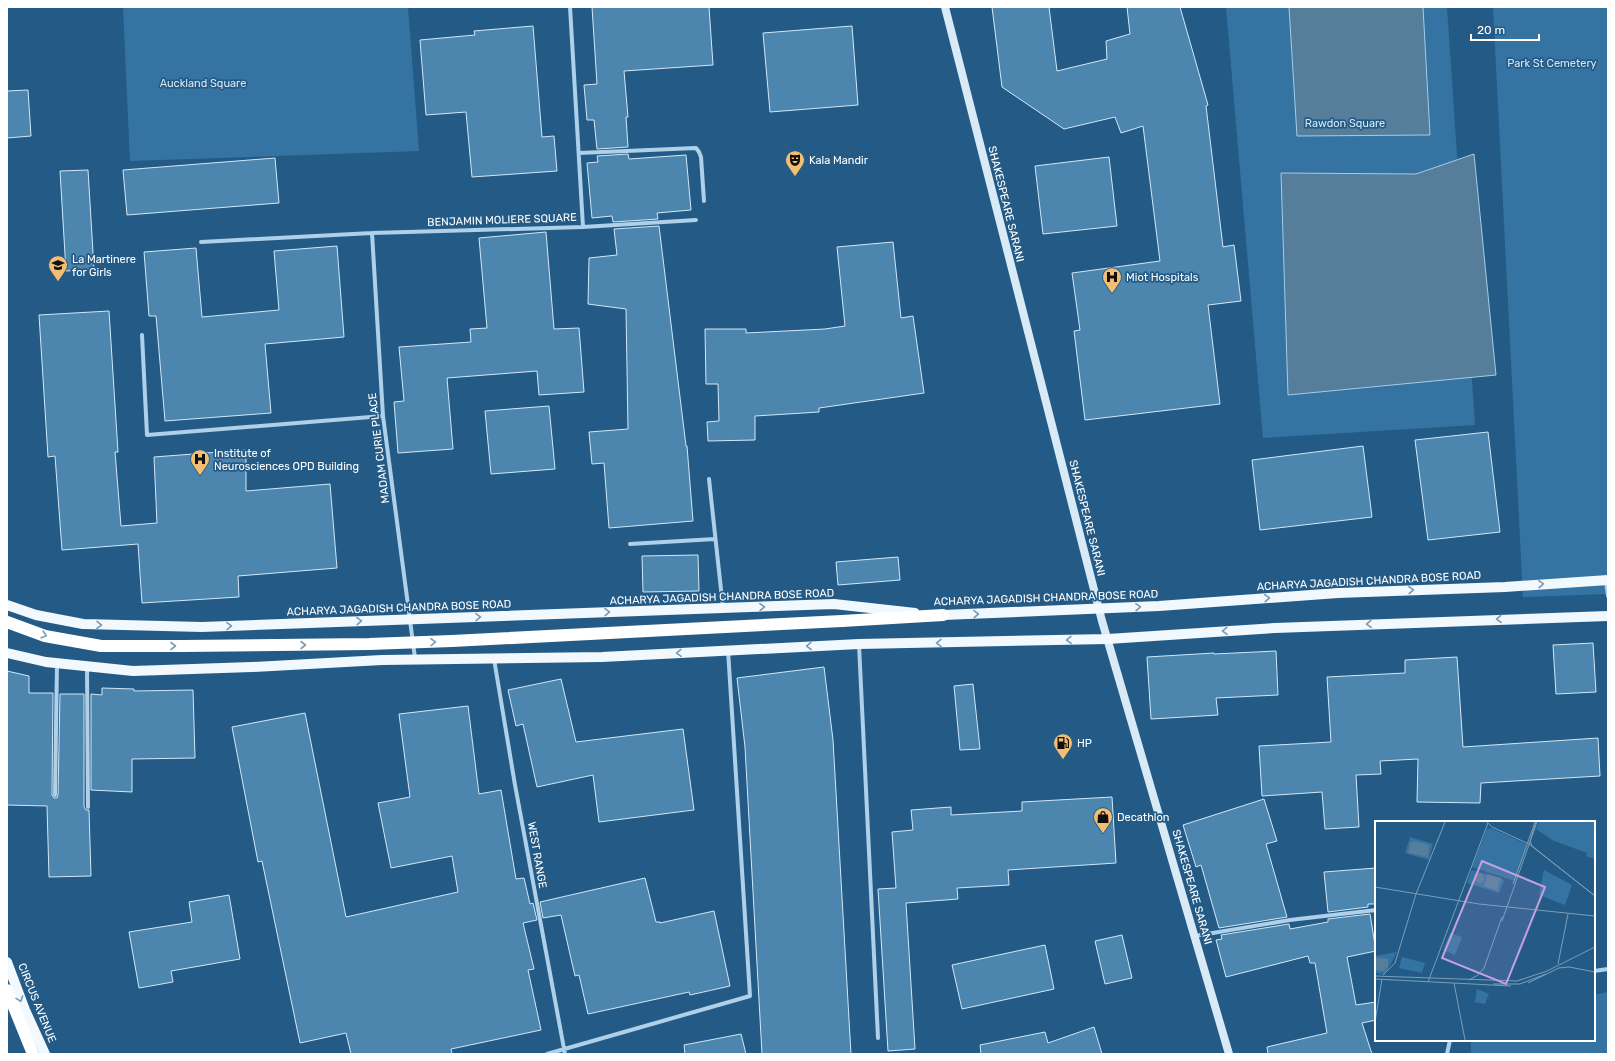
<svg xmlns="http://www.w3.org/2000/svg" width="1615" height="1061" viewBox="0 0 1615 1061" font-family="Rubik,sans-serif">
<rect width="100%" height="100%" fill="#245b86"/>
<!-- green -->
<path fill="#3574a2" d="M123 7H408L419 151 130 161Z
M1226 7H1447L1475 425 1263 438Z
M1493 7H1608V594L1523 597Z
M1608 992V1054H1471V1040H1594V995Z"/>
<!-- water -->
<path fill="#567d9a" stroke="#a2cdea" d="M1289 7H1423L1430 135 1297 136Z
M1474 154 1496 375 1288 395 1281 173 1416 174Z"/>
<!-- building -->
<path fill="#4c85ae" stroke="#d2e8f7" d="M592 7H709L713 65 624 71 628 117H626L628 147 597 149 594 120H587L584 85 597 84Z
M992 7H1049L1057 71 1107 59 1106 41 1130 34 1127 7H1180L1208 105 1206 106 1223 247 1234 245 1241 301 1208 305 1220 404 1085 420 1074 331 1080 330 1072 273 1160 261 1143 126 1121 133 1115 117 1064 129 1002 87Z
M533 26 542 137 554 136 557 171 472 177 466 112 426 115 420 40 475 35 474 31Z
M852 26 858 105 770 112 763 33Z
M28 90 31 136 7 138V91Z
M628 154 629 159 686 155 691 210 657 213 658 219 613 222 612 216 592 218 587 163 598 162 597 156Z
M1109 157 1117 226 1043 234 1035 166Z
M275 158 279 203 127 215 123 170Z
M88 170 94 269 66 271 60 171Z
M659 226 686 446H687L693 521 609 528 604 463 592 464 589 432 628 429 626 309 588 304 589 258 617 255 614 229Z
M546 232 554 329 579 328 584 392 539 395 537 371 447 378 453 449 398 453 394 402 404 401 399 347 471 342 470 329 487 328 479 238Z
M893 242 901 318 913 316 924 393 819 408V412L755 416V440L708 441 707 422 719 421 718 384H706L705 329H746V333L825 329 845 326 837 247Z
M337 246 344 337 265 344 271 413 165 421 156 316H149L144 252 196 248 202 317 279 310 274 251Z
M109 311 118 452H115L121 526 157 523 154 457 246 450V491L330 484 337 568 238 576 239 597 142 603 138 544 62 550 55 456 48 457 39 315Z
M549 406 555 469 491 474 485 411Z
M1488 432 1500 532 1428 540 1415 440Z
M1363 446 1372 517 1260 530 1252 460Z
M698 555 699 591 643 592 642 556Z
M898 557 900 580 838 585 836 562Z
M1593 643 1596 692 1556 694 1553 645Z
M1276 651 1278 695 1216 698 1218 715 1151 719 1147 657 1214 653V654Z
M1457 657 1463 747 1598 738 1600 776 1481 783 1480 803 1417 802 1418 759 1380 761 1381 774 1356 775 1359 827 1325 829 1322 792 1262 796 1259 746 1331 742 1327 677 1405 673V660Z
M824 667 833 740 851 1054H762L745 747 737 678Z
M7 671 29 676V693H53L52 795 54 798H57L58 795 60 694H84V807L86 810H89L91 876 49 877 47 806 7 805Z
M561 679 576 742 683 729 694 810 599 822 593 775 537 787 523 724 516 726 508 690Z
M973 684 980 749 960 750 954 686Z
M102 688 134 689V691L193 690 195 758 132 759V792L91 790V694L102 695Z
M468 706 479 794 501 790 516 879 524 878 530 904 533 903 537 920 523 923 534 969 528 970 541 1030 451 1049 452 1054H351L346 1033 300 1043 262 861 258 862 232 727 305 713 346 917 458 892 452 856 391 868 378 803 410 797 399 714Z
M1112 797 1116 863 1008 870 1009 885 957 888 958 899 906 903 915 1049 888 1051 878 889 896 888 892 832 913 830 911 810 951 807V815L1022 811V802Z
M1264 799 1277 841 1266 844 1287 917 1219 928 1201 865 1196 867 1183 825Z
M1376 868V904H1368V907L1328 912 1324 872Z
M645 878 656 922H660V923L714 911 730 986 690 995 689 992 588 1014 579 975 575 976 561 915 543 918 540 902Z
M229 895 240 959 171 971 173 982 139 988 129 932 192 922 189 902Z
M1370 914 1376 951 1347 957 1356 1005 1376 1002V1020L1362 1023 1372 1054H1268L1267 1047 1327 1033 1315 963H1310L1308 956 1226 977 1216 940 1222 939 1221 935 1289 924 1290 929 1328 922V919Z
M1122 935 1132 978 1105 984 1095 941Z
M1045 945 1054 989 962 1009 952 965Z
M1094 1027 1102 1054H981L980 1045 1045 1032 1048 1043Z
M741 1034 746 1054H685L684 1045Z"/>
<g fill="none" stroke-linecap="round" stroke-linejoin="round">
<!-- street -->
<path stroke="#aed0e9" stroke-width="4" d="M579 153 696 148 699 152 701 157 704 201
M583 227 696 220
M372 233 383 416 415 658
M201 242 372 233 583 227 570 7
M142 335 147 435 383 416
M709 479 723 608
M630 544 715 539
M1606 581 1608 596
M859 645 878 1038
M494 659 515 785 565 1054
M87 668 88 807
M55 795 57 664
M1195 936 1290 920 1376 910
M1594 971 1608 969
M547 1054 750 996 728 650
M1447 1054 1450 1040"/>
<!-- secondary -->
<path stroke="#d9eaf7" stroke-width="8" d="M945 7 1102 621 1229 1054"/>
<!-- primary -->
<path stroke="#f1f8fe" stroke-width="10" d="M7 605 36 615 83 624 202 627 834 604 915 613
M935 615H943L1159 606 1338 593 1505 587 1608 580
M7 653 46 662 133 671 252 667 382 660 602 657 859 644 1108 639 1275 628 1608 616
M7 962 25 1010 45 1054"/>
<!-- highway -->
<path stroke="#fff" stroke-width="12" d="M842 621 943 615
M7 990 33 1054"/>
<!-- highway-bridge -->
<path stroke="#fff" stroke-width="12" d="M7 622 45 636 101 646H183L369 644 452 641 842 621"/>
</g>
<!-- one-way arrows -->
<defs><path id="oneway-chevron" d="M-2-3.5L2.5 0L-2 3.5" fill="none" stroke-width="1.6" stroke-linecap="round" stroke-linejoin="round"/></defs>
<g stroke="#769ab6">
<use href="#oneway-chevron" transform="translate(1541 584) rotate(-4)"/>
<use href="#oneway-chevron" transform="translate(1411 590) rotate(-2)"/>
<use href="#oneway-chevron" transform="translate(1267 598) rotate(-4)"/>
<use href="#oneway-chevron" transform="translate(762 607) rotate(-2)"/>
<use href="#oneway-chevron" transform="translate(1138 607) rotate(-2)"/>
<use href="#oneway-chevron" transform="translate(607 612) rotate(-2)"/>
<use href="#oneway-chevron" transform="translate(976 614) rotate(-3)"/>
<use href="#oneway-chevron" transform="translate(478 617) rotate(-2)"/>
<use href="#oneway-chevron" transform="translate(1499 619) rotate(178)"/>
<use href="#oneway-chevron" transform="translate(359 621) rotate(-2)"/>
<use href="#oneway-chevron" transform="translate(1369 624) rotate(178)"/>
<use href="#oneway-chevron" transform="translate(99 625) rotate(1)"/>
<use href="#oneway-chevron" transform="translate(229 626) rotate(-2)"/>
<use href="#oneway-chevron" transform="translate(1225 631) rotate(176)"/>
<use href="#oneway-chevron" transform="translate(1069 640) rotate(178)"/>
<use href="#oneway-chevron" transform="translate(939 643) rotate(179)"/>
<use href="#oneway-chevron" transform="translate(809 646) rotate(178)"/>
<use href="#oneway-chevron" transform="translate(679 653) rotate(177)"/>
<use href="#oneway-chevron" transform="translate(20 999) rotate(70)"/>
</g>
<g stroke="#7c9db6">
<use href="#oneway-chevron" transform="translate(44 635) rotate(16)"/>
<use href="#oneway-chevron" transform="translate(433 642) rotate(-2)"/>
<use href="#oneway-chevron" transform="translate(303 645)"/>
<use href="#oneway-chevron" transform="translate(173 646)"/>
</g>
<!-- icons -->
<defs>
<g id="theatre-pin" transform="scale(1)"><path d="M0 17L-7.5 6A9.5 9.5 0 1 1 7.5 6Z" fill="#f4be72" stroke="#245b86"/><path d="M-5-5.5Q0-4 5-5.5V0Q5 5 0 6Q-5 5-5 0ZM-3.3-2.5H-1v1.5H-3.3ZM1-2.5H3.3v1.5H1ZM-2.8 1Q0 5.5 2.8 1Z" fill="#111"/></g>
<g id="school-pin" transform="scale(1)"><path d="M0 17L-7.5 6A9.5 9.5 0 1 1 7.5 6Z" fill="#f4be72" stroke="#245b86"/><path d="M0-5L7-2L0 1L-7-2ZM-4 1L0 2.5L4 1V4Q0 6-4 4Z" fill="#111"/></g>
<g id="hospital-pin" transform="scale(1)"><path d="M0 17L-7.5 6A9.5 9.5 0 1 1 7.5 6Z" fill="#f4be72" stroke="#245b86"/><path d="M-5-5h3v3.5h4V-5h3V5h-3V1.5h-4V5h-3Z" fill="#111"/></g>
<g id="fuel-pin" transform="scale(1)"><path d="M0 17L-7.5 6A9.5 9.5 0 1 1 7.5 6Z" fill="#f4be72" stroke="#245b86"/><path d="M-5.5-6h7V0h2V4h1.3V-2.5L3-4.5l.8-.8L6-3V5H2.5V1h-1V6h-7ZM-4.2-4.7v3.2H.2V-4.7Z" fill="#111"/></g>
<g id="shop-pin" transform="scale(1)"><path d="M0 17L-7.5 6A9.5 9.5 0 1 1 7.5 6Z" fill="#f4be72" stroke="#245b86"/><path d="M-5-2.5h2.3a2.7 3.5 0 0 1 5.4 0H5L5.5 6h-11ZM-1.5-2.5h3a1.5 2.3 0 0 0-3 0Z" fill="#111"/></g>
</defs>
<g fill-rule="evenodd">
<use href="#theatre-pin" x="795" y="160"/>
<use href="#school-pin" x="58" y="265"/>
<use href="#hospital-pin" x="1112" y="277"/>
<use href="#hospital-pin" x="200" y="459"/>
<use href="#fuel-pin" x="1063" y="743"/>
<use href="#shop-pin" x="1103" y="817"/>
</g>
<g text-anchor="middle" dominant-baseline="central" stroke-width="3.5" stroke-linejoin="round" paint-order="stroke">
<!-- park labels -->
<g font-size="11" fill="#d2e8f7" stroke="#245b86">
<text x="1552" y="63">Park St Cemetery</text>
<text x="203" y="83">Auckland Square</text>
<text x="1345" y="123">Rawdon Square</text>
</g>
<!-- poi labels -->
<g font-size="11" fill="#fff" stroke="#245b86" text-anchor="start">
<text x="809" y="160">Kala Mandir</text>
<text x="72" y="259">La Martinere<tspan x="72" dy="13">for Girls</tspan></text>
<text x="1126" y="277">Miot Hospitals</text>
<text x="214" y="453">Institute of<tspan x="214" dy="13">Neurosciences OPD Building</tspan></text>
<text x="1077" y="743">HP</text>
<text x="1117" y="817">Decathlon</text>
</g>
<!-- street labels -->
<g font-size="11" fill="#fff" stroke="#245b86">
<text transform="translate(1006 204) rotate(76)">SHAKESPEARE SARANI</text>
<text transform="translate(502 220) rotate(-2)">BENJAMIN MOLIERE SQUARE</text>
<text transform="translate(379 448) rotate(-97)">MADAM CURIE PLACE</text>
<text transform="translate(1087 518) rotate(76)">SHAKESPEARE SARANI</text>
<text transform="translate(1369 581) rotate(-3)">ACHARYA JAGADISH CHANDRA BOSE ROAD</text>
<text transform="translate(722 597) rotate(-2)">ACHARYA JAGADISH CHANDRA BOSE ROAD</text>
<text transform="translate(1046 598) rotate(-2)">ACHARYA JAGADISH CHANDRA BOSE ROAD</text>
<text transform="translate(399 608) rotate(-2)">ACHARYA JAGADISH CHANDRA BOSE ROAD</text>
<text transform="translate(537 855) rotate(80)">WEST RANGE</text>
<text transform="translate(1192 887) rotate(74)">SHAKESPEARE SARANI</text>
<text transform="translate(37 1003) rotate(68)">CIRCUS AVENUE</text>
</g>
</g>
<!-- overview -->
<g transform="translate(1375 821)">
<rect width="220" height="220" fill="#245b86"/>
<path d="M164 1H220V38L211 35 212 32 177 19 161 8ZM116 7 153 24 140 60 97 46 112 8ZM35 16 58 23 54 39 30 32ZM97 49 129 59 124 72 92 62ZM169 49 197 64 190 84 164 74ZM75 112 87 116 80 134 68 129ZM22 131 10 153 0 152V135ZM27 136 50 142 47 152 24 147ZM102 168 114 173 110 183 100 181Z" fill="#3574a2"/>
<path d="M39 20 54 24 53 36 33 32 35 22ZM99 57a5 5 0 1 1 10 0a5 5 0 1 1-10 0ZM112 53 126 57 122 70 109 65ZM0 136 13 138V146L9 150 0 149Z" fill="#567d9a"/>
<path fill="none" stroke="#7c9db6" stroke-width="1" d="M112 1 117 6 154 23 220 75M161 1 155 20 157 25 220 75M138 63 160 1M0 66 104 83 220 95M127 100 162 1M183 143 193 93M183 147 194 146 220 151M8 154 20 142 41 73 70 1M0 155 142 160 172 150 220 126M0 158 136 165M94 159 103 154 109 147 127 96M53 161 113 2M79 162 90 219M153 162 184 147M118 163H145L171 153M0 201 7 158"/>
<path fill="#c4a0e2" fill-opacity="0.15" stroke="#c4a0e2" stroke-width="2" d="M107 40 170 66 131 163 67 137Z"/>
<rect width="220" height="220" fill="none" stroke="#fff" stroke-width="2"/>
</g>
<!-- border -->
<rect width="1615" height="1061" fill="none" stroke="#ffffff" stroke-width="16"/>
<!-- scale -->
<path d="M1471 34v6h68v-6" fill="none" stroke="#ffffff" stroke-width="2"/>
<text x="1477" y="34" font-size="12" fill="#ffffff" stroke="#245b86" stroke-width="3" paint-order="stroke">20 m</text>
</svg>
